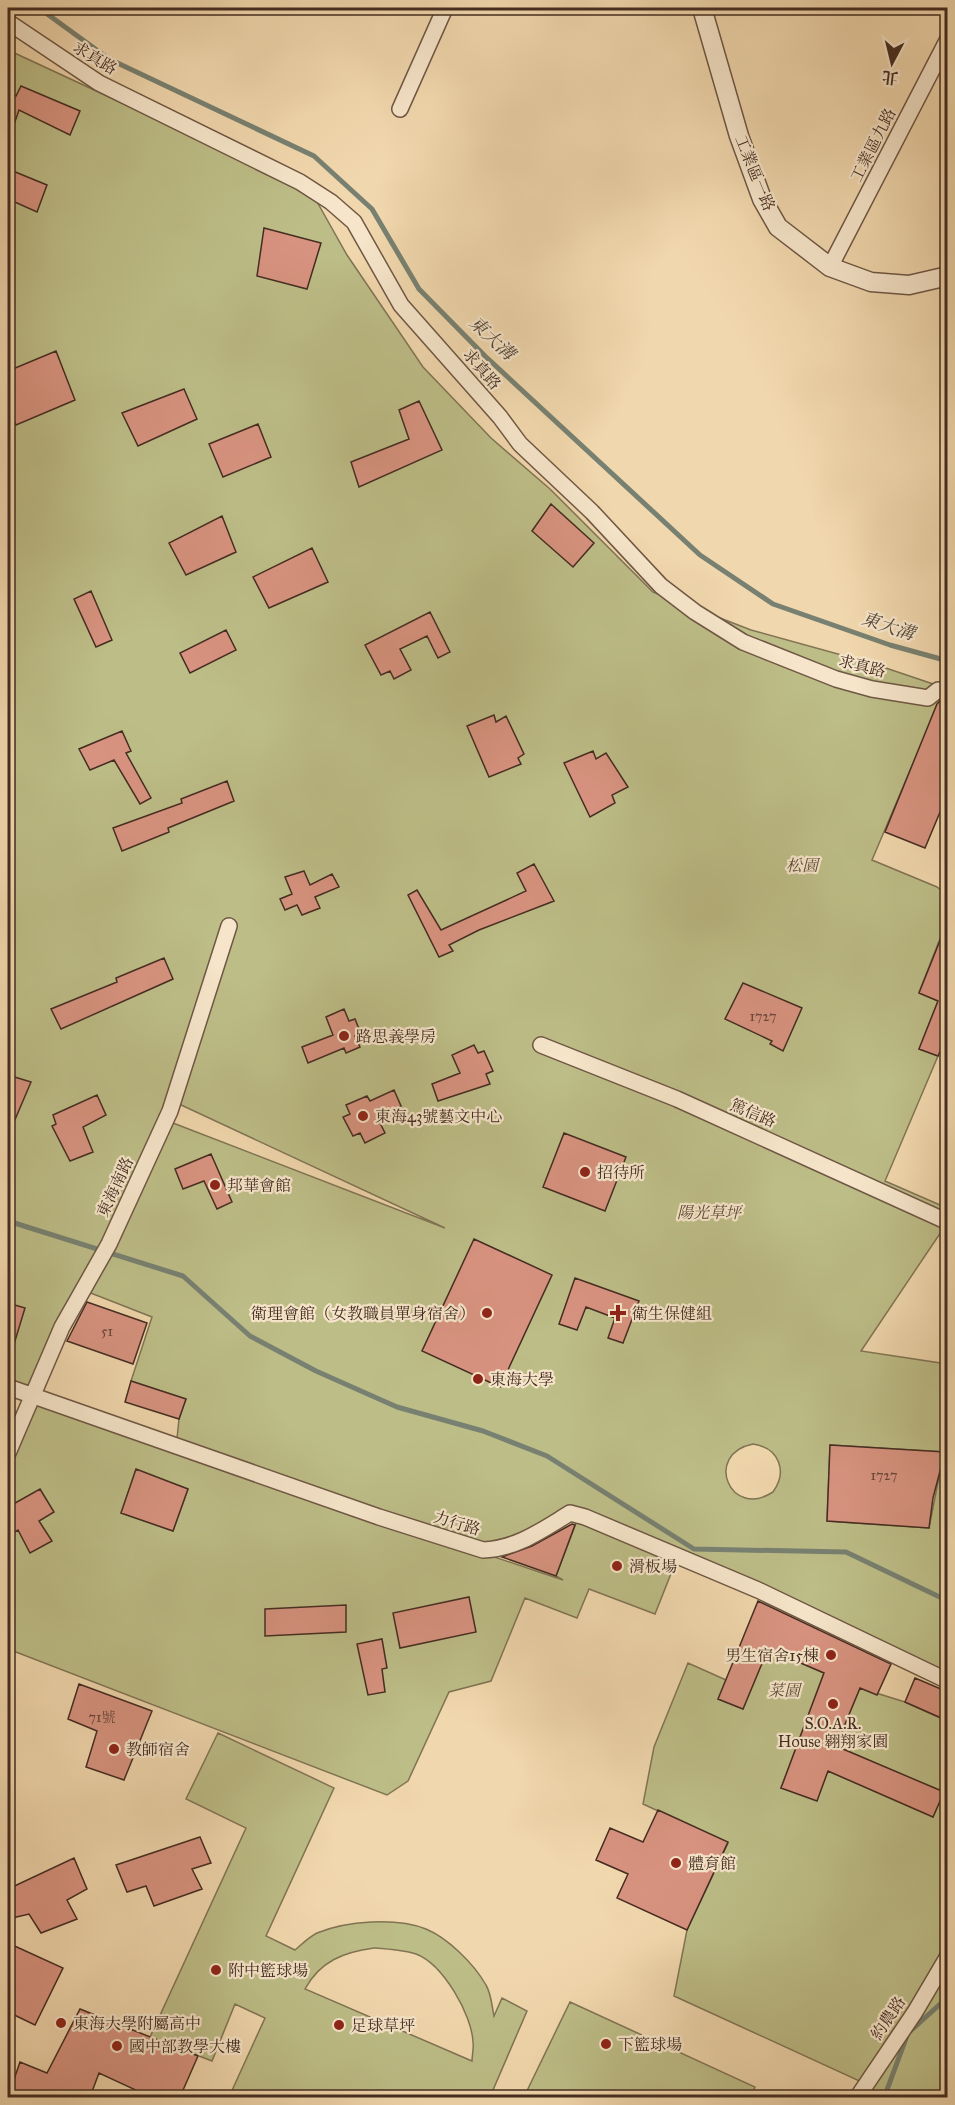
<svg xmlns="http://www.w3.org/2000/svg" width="955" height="2105" viewBox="0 0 955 2105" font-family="'IM FELL Great Primer','Noto Serif TC',serif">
<rect width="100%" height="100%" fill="#f1d7ad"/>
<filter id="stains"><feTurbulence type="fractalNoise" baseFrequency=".00333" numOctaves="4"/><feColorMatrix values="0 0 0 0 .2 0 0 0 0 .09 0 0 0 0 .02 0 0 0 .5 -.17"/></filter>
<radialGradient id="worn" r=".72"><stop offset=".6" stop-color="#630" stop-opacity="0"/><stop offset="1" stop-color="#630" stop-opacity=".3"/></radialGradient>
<!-- green -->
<path fill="#bdbd87" stroke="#807454" stroke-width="1.5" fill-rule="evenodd" d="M8 50 245 160 316 200 347 255 423 367 491 438 550 489 653 592 751 630 874 664 945 688 872 860 937 887 947 895V921L919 992 938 1001 919 1049 938 1056 885 1181 947 1208V1235L941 1232 861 1351 947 1364V1683L678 1556 655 1614 589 1589 577 1618 525 1598 491 1681 449 1692 408 1781 387 1795 8 1649V1460L31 1395 8 1383ZM179 1104 445 1228 173 1123 116 1230 170 1111ZM83 1290 152 1317 131 1381 186 1399 179 1419 176 1448 31 1395ZM753 1444C779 1448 788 1471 773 1492 730 1520 703 1454 753 1444ZM830 1445 944 1452 929 1528 827 1521ZM136 1470 188 1489 173 1531 121 1513ZM578 1518 556 1576 563 1580 429 1535 472 1547Z
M768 1648 824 1673 781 1788 828 1771 933 1817 944 1792 835 1747 860 1688 905 1702 947 1721V1770L943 1780 948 1783 947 2097H857L864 2083 674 1996 687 1930 728 1843 643 1804 654 1747 688 1663 726 1680 718 1699 743 1709Z
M218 1733 334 1788 266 1936 295 1950C302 1944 309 1937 317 1933 346 1921 396 1917 426 1929 448 1938 474 1964 486 1985 491 1993 492 2006 494 2016L502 1998 527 2011 490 2097H229L265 2018 235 2004 212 2061 150 2037 246 1828 186 1799ZM374 1948C388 1949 403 1950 416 1954 443 1964 472 2015 473 2042 474 2048 472 2055 472 2061L305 1989C320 1961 344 1952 374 1948Z
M570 2002 755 2087 750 2098 524 2097Z"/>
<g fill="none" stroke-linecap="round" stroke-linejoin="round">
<!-- stream -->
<path stroke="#788171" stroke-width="5" d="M39 8 109 59 314 156 372 209 419 289 485 356 700 555 773 604 890 645 948 661
M8 1221 183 1276 250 1336 316 1371 397 1407 483 1431 547 1456 694 1549 846 1552 948 1601
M884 2098 908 2033 948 1997"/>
</g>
<!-- building -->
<path fill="#d89380" stroke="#442c21" stroke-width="1.5" d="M21 86 80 111 70 135 19 110 10 136 8 135V92L16 96Z
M8 169 47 185 37 212 8 199Z
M264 228 321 243 307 289 257 276Z
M56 351 75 400 16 425 8 405V371Z
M184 389 197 419 138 446 122 413Z
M419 401 442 450 359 487 351 462 409 439 399 410Z
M258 424 271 457 223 477 209 444Z
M551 504 594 543 573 567 532 531Z
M222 516 236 552 186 575 169 543Z
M312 548 328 582 269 608 253 577Z
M91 591 112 640 96 647 74 599Z
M430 612 450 652 438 658 427 636 400 649 411 670 394 679 390 671 381 675 365 645Z
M226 630 236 650 190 673 180 653Z
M941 700 948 702V793L925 848 885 832 937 704Z
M494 715 496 722 506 716 524 754 518 758 521 764 489 777 467 726Z
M122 731 131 751 126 753 151 798 140 804 114 760 90 770 79 749Z
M593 751 596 759 606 753 628 787 612 795 615 803 590 817 564 763Z
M227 781 234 801 168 828 169 832 122 851 113 828 182 803 181 799Z
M534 864 554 901 479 930 449 945 453 951 439 957 408 895 417 890 441 930 526 891 517 873Z
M304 871 310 885 332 874 339 887 315 897 320 908 302 915 297 905 285 910 280 899 292 894 285 877Z
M947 923 948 1034 938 1056 919 1049 938 1001 919 993Z
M164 958 173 979 61 1029 51 1009 117 982 116 978Z
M743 983 802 1008 783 1051 770 1044 772 1041 725 1019Z
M344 1009 349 1021 355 1019 361 1034 355 1036 360 1047 346 1053 344 1048 308 1063 302 1047 333 1035 326 1017Z
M474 1045 478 1053 484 1051 493 1071 486 1074 490 1084 438 1101 432 1084 460 1073 452 1055Z
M8 1075 31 1082 8 1136Z
M394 1090 401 1106 377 1117 385 1133 365 1143 360 1133 353 1136 343 1117 350 1114 346 1105 367 1096 370 1101Z
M97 1095 106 1115 83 1127 93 1152 70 1161 52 1126 56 1124 53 1115Z
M564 1133 626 1157 605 1211 543 1187Z
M211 1154 232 1202 217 1209 204 1181 183 1189 175 1169Z
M474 1239 552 1275 500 1387 422 1351Z
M575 1278 639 1301 623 1343 608 1338 615 1318 586 1307 577 1330 559 1324Z
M87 1302 147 1323 133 1364 67 1341Z
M8 1303 25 1308 11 1354H8Z
M131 1381 186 1399 179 1419 125 1402Z
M830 1445 945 1452 933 1498 929 1528 827 1521Z
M136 1469 188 1489 173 1531 121 1513Z
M40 1489 54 1512 39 1521 52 1541 30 1553 18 1530 8 1536V1507Z
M572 1524 575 1525 556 1576 502 1557 532 1546Z
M469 1597 476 1632 400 1648 393 1613Z
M758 1601 891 1664 877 1695 860 1688 836 1746 944 1792 933 1817 828 1771 817 1801 781 1788 824 1673 768 1649 743 1709 718 1699Z
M346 1605V1632L265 1636V1609Z
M382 1639 387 1668 382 1669 385 1692 368 1695 357 1644Z
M915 1678 948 1692V1721L905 1702Z
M79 1684 152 1711 124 1780 86 1767 97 1731 68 1719Z
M658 1810 728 1842 687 1930 617 1898 628 1874 596 1860 610 1828 643 1842Z
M200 1837 211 1863 192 1869 202 1889 154 1906 146 1886 127 1892 116 1865Z
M74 1858 87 1889 67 1900 77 1919 41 1933 29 1914 8 1919V1889Z
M8 1943 63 1968 35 2025 8 2012Z
M80 2009 198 2056 180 2097H135L138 2091 99 2073 90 2097H8L20 2062 47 2073Z"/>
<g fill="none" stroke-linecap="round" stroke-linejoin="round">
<!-- minor casing -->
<g stroke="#6f5744" stroke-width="18">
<path id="minor" d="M8 22 99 83 300 182 331 202 354 222 401 305 500 417 520 444 592 512 661 586 695 612 743 642 836 679 872 689 928 698 938 690 948 692
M400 109 445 8
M830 267 948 39
M541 1045 677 1099 948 1222
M8 1387 379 1517 483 1550C516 1549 542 1530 570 1513L585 1517 758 1590 948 1681
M8 1453 62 1327 109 1244 170 1111 229 926
M857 2098 915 2012 948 1956"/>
</g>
<!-- tertiary casing -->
<g stroke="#6f5744" stroke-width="21">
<path id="tertiary" d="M702 8 739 136 762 199 778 227 830 267 871 282 909 285 948 276"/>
</g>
<!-- minor -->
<use href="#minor" stroke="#f6e5ca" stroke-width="15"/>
<!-- tertiary -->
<use href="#tertiary" stroke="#f6e5ca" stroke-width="18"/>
</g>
<!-- markers -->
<g fill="#8f2418" stroke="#f6e5ca" stroke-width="2">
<circle cx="344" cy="1036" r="6"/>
<circle cx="363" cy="1116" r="6"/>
<circle cx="585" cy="1172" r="6"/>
<circle cx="215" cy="1185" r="6"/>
<circle cx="487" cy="1313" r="6"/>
<path d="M615 1304h6v6h6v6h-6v6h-6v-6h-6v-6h6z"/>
<circle cx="478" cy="1379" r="6"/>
<circle cx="617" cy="1566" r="6"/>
<circle cx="831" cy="1655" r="6"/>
<circle cx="833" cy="1704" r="6"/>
<circle cx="114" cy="1749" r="6"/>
<circle cx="676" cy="1863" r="6"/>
<circle cx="216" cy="1970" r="6"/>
<circle cx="61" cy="2023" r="6"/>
<circle cx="339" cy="2025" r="6"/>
<circle cx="606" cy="2044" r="6"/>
<circle cx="117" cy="2046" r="6"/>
</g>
<g text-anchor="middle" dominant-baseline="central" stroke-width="4.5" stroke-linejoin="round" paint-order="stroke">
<!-- number labels -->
<g font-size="14" fill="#694639">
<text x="763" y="1016">1727</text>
<text x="107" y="1331">51</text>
<text x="884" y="1475">1727</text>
<text x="102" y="1717">71號</text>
</g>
<!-- street labels -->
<g font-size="16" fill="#442c21" stroke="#f6e5ca">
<text transform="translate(95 58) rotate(31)">求真路</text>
<text transform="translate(873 145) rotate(-63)">工業區九路</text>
<text transform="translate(755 173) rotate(68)">工業區一路</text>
<text transform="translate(482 369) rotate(49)">求真路</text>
<text transform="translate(862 666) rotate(14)">求真路</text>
<text transform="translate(753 1113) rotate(23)">篤信路</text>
<text transform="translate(115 1187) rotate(-65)">東海南路</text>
<text transform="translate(457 1523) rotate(17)">力行路</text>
<text transform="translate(888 2018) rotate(-56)">約農路</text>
</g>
<!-- park labels -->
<g font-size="16" font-style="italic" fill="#5c4935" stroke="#f6e5ca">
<text x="802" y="865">松園</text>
<text x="709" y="1212">陽光草坪</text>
<text x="784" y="1690">菜園</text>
</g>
<!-- poi labels -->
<g font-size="16" fill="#442c21" stroke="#f6e5ca" text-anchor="start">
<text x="356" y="1036">路思義學房</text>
<text x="375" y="1116">東海43號藝文中心</text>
<text x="597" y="1172">招待所</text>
<text x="227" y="1185">邦華會館</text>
<text x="475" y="1313" text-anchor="end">衛理會館（女教職員單身宿舍）</text>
<text x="632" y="1313">衛生保健組</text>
<text x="490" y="1379">東海大學</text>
<text x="629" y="1566">滑板場</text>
<text x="819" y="1655" text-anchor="end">男生宿舍15棟</text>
<text x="833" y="1723" text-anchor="middle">S.O.A.R.<tspan x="833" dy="18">House 翱翔家園</tspan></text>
<text x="126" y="1749">教師宿舍</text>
<text x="688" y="1863">體育館</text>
<text x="228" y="1970">附中籃球場</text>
<text x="73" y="2023">東海大學附屬高中</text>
<text x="351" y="2025">足球草坪</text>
<text x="618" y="2044">下籃球場</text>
<text x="129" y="2046">國中部教學大樓</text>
</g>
<!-- water labels -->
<g font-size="18" font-style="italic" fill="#55483c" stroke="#f6e5ca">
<text transform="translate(492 338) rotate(43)">東大溝</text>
<text transform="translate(888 626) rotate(18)">東大溝</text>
</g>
</g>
<!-- margin -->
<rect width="955" height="2105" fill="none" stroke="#f1d7ad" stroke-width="30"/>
<rect x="9" y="9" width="937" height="2087" fill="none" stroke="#442c21" stroke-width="3"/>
<rect x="15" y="15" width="925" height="2075" fill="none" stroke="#442c21" stroke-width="1.5"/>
<!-- north arrow -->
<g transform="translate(892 63) rotate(187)" stroke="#f6e5ca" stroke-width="4.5" paint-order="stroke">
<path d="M0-4.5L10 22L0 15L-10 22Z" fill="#442c21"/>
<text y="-9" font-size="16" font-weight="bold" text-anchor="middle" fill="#442c21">北</text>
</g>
<rect width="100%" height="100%" filter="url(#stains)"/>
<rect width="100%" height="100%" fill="url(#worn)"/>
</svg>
